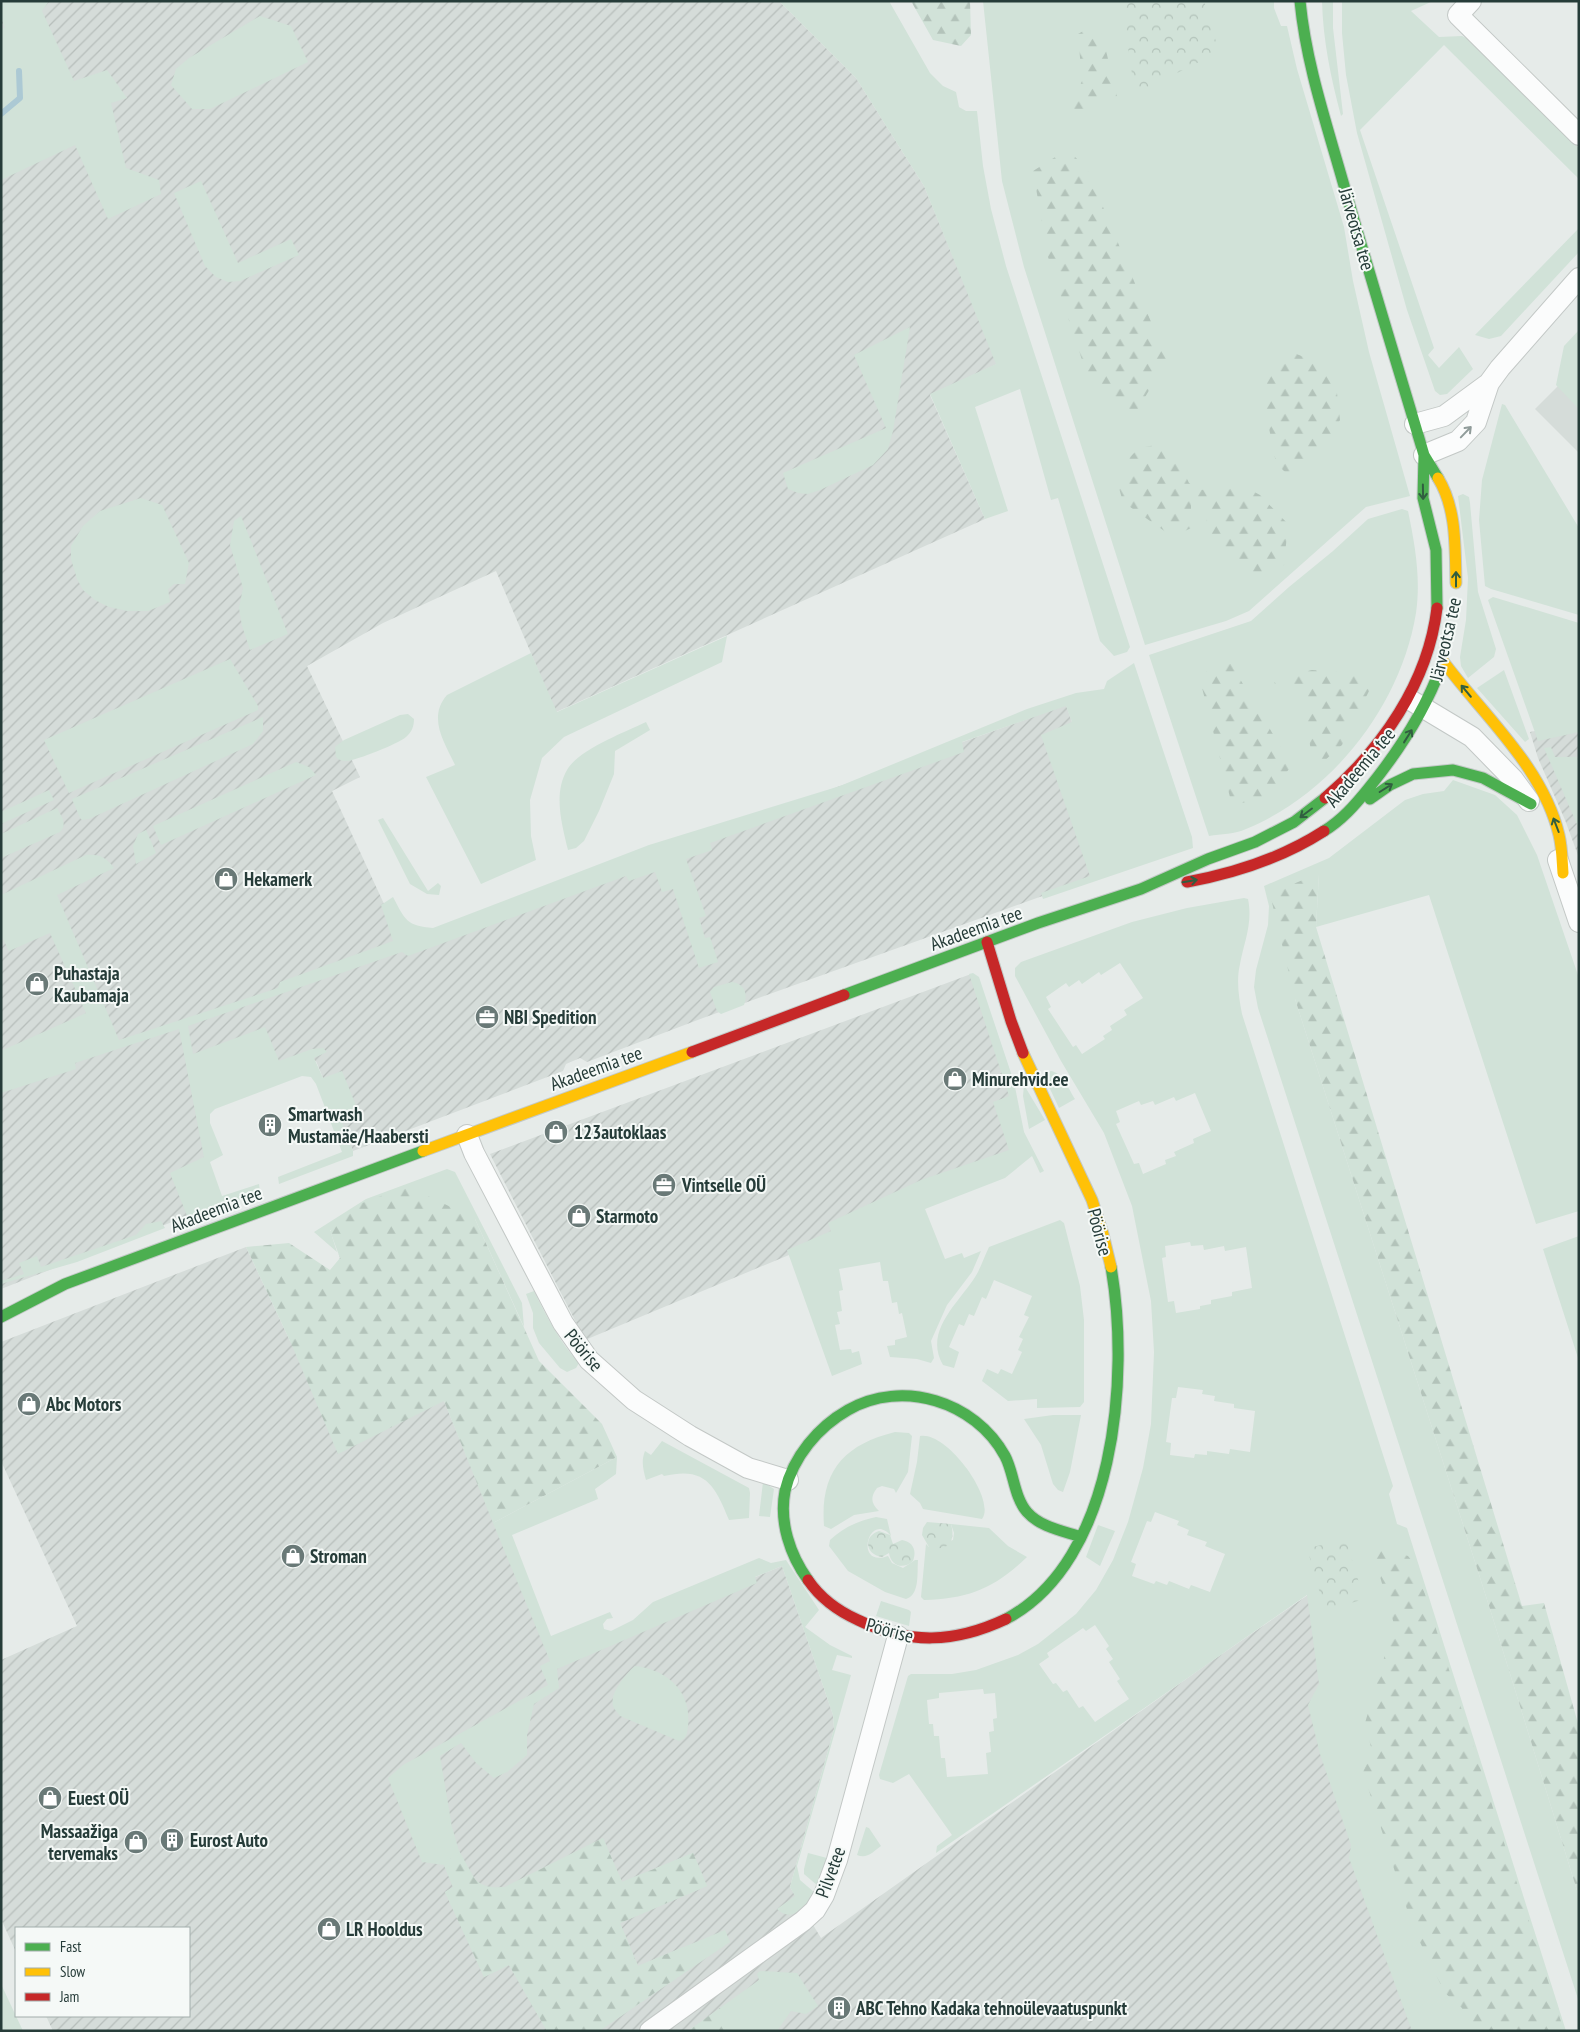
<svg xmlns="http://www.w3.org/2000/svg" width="1580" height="2032" viewBox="0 0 1580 2032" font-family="'PT Sans Narrow',sans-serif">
<defs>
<pattern id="industrial-furrows" width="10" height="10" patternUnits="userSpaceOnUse" patternTransform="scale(1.25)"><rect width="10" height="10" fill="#d5dcd9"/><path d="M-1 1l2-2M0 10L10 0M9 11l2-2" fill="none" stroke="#b7bebb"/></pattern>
<pattern id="forest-firs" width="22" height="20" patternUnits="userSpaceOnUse" patternTransform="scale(1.25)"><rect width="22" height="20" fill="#d1e2d8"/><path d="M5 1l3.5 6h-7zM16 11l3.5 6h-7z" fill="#b3c3ba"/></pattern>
<pattern id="park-crowns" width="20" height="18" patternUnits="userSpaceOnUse" patternTransform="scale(1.25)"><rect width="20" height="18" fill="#d1e2d8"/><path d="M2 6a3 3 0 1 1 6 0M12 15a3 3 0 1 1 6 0" fill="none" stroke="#b3c3ba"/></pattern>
</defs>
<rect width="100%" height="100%" fill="#e6ebe9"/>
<!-- built -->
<path fill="#d5dcd9" d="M1579 365V453L1535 409Z"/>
<!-- industrial -->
<path fill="url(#industrial-furrows)" d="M1 1H779L856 78 924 186 997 364 930 395 985 519 556 712 496 571 383 623 307 666 360 777 332 791 402 943 1066 705 1123 867 703 1018 587 1062 580 1058 566 1064 563 1071 353 1151 316 1061 196 1103 218 1204 1 1289Z
M1579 722V858L1565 820 1538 758 1530 732Z
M971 974 1031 1154 585 1340 490 1154Z
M246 1247 290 1341 444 1401 551 1661 782 1566 833 1715 834 1729 790 1887 821 1938 1206 1665 1308 1595 1517 2031H53L46 2016H189V1928H16V1952L1 1919V1660L77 1626 1 1461V1342Z"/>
<!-- grass -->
<path fill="#d1e2d8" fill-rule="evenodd" d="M1 1H49L42 11 74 81 107 70 127 98 111 103 126 168 159 180 161 194 108 219 75 145 1 180V29L5 28 1 18Z
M779 1H889L930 73 943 86 956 92 959 107 966 111H977L983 166 991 209 1006 266 1130 647 1127 652 1114 656 1100 641 1058 498 1051 500 1020 389 975 407 1008 511 985 519 930 394 996 364 924 186 856 78Z
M983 1H1274V8L1281 26H1287L1297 69 1344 227 1353 281 1369 352 1410 496 1366 507 1249 611 1226 621 1145 645 1024 267 1002 181Z
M1322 1H1333V28L1343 114 1341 116C1331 78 1323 41 1322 1Z
M1342 1H1433L1411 11 1439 37 1462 36 1468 39 1579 148V179L1444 45 1360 130 1434 348 1428 355 1439 368 1459 347 1473 369 1447 394 1440 395 1435 391 1407 310 1357 133 1346 75 1342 33Z
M260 16 291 26 308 62 210 109H192L171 85 176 69 189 58Z
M201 181 238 263 291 239 299 255 240 281 228 282 216 277 205 266 174 193Z
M1579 228V252L1501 336 1489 339 1475 335Z
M910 327 893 431 888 449 873 465 820 490 808 494 798 493 788 489 783 473 886 428 854 355Z
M1579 330V409L1556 385 1564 346Z
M1502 404 1505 405 1579 528V615L1491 589 1485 586 1479 520 1482 480Z
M1463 494 1469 497 1470 503 1478 592 1496 649 1494 657 1468 678 1461 666 1460 657 1466 620 1468 578 1458 496Z
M141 498 162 505 189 563 185 584H174L168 589 170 602 148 611H127L109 607 95 600 83 590 77 579 71 559V546L83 526 100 511Z
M1402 509 1408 511C1415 545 1421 578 1416 613 1401 705 1333 793 1246 829 1235 834 1221 834 1209 836L1149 655 1251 621 1289 587 1333 551 1368 519Z
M241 516 288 634 250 650 242 626 239 608 243 588 230 545 234 521Z
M1493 597 1579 623V732L1538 741 1488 600Z
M727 636 722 662 564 737 542 758 530 800 531 836 536 860 481 884 426 777 455 765C445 743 427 718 447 695L531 653 557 712Z
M230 659 258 706V710L69 793 44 740Z
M1134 663 1192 837 1193 848 1043 899 1041 893 1090 876 1041 735 1072 722 1066 706 962 742 964 752 710 843 712 850 686 859 706 916 699 918 705 938 710 937 718 962 699 968 673 889 662 892 655 872 629 881 626 876 408 956 402 952 188 1026 193 1054 265 1027 279 1061 312 1049 323 1048 327 1052 314 1058 323 1078 342 1071 355 1103 357 1116 342 1123 353 1151V1156L279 1184 278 1177 342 1152 316 1084 311 1077 302 1076 215 1109 210 1114V1123L223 1155 210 1162 222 1196 259 1184 260 1192 188 1218 170 1173 204 1157 179 1029 75 1063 76 1069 1 1093V1051L86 1013 50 933 9 951 1 935V895L86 855C99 854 106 857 114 868L57 895 119 1040 278 988 280 982 393 941 381 905 393 897C405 920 407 926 433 928L649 845 840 786 1027 709 1076 693 1104 689 1107 681Z
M1504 670 1529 739 1525 742 1477 688Z
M408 714 414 719C414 726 412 732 406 737 398 744 357 760 347 761 342 761 339 760 336 757L335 747 344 740 400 715Z
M263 717V731L253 744 89 819 82 820 80 818 72 799Z
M646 722 650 730 615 751 614 774 599 811 584 841 576 848 568 850C562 825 553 794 567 770 578 750 625 732 646 722Z
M1551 747 1555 757H1577L1579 763V829L1544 748Z
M296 762 309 767 316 775 161 845 153 826Z
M1453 780 1495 795 1517 815 1537 855 1579 978V1211L1536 1224 1429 895 1316 927 1319 873 1295 999 1490 1609 1579 1897V2002L1258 1008 1254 987 1256 970 1268 925 1269 906 1264 886 1329 858 1405 800 1423 794 1444 791Z
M49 790 54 800 1 824V812Z
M57 808C61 816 68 824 60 832L1 858V834Z
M383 818 428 891 438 883 441 886 439 895 427 894 410 884 378 820Z
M146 830 156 853 136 864 133 846 138 834Z
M1244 898 1248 899C1253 923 1244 942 1240 964 1236 981 1239 998 1242 1014L1393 1486 1389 1494 1397 1524 1407 1528 1566 2031H1412L1349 1858 1351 1845 1320 1754 1308 1705 1319 1684 1307 1595 936 1853 937 1846 952 1835 909 1774 893 1783 880 1779 879 1775 908 1676 911 1674H952L976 1670 1018 1655 1038 1644 1076 1614 1096 1590 1113 1560 1128 1522 1143 1468 1151 1424 1154 1352 1151 1301 1132 1206 1104 1133 1061 1061 1015 976V968L1021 962 1132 922 1187 908ZM1120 963 1143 998 1124 1010 1127 1015 1110 1026 1112 1030 1103 1036 1105 1039 1082 1054 1076 1045 1073 1047 1048 1009 1051 1007 1046 997 1066 983 1069 987 1079 980 1082 984 1099 972 1101 975ZM1195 1093 1211 1131 1193 1139 1194 1143 1174 1152 1176 1156 1165 1160 1166 1164 1143 1174 1139 1163 1134 1164 1116 1124 1120 1122 1116 1111 1139 1101 1141 1105 1153 1101 1155 1105 1174 1097 1176 1101ZM1190 1242 1191 1246 1203 1245 1204 1250 1224 1246 1225 1251 1246 1247 1252 1288 1232 1292V1296L1211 1300V1304L1200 1306V1309L1176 1313 1174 1301 1168 1302 1162 1258 1166 1257 1165 1246ZM1178 1387 1203 1390 1202 1394 1215 1396 1214 1401 1234 1404V1408L1255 1411 1250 1452 1230 1449 1229 1454 1207 1451V1455L1195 1454 1194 1458 1170 1455 1171 1443 1166 1442 1172 1398H1176ZM1155 1512 1179 1521 1177 1525 1189 1530 1187 1535 1207 1542 1205 1546 1225 1554 1210 1592 1191 1585 1189 1589 1169 1581 1167 1585 1156 1581 1154 1584 1132 1576 1136 1564 1131 1562 1147 1521 1151 1522ZM1095 1625 1109 1646 1106 1649 1113 1659 1109 1662 1120 1679 1117 1681 1129 1699 1095 1722 1083 1706 1079 1708 1067 1690 1063 1692 1056 1683 1053 1684 1039 1664 1049 1657 1047 1653 1083 1628 1086 1631ZM983 1689 984 1694 995 1693 997 1718 993 1719 994 1731 989 1732 991 1752 986 1753 988 1774 947 1777 945 1758H941L939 1736H934L933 1724H929L927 1700 939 1698V1693Z
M973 973 979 977 1014 1082 1024 1132 1044 1171 1040 1173 1032 1156 1005 1178 925 1209 945 1259 962 1253 964 1258 981 1251 972 1272 947 1305 931 1341 934 1358 931 1363 917 1359 890 1357 887 1346 895 1345V1340L907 1337 902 1313 899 1314 897 1302 892 1303 888 1281H883L880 1262 839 1269 843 1290 839 1291 842 1311 837 1312 840 1324 835 1325 840 1350 851 1349 852 1353 859 1351 862 1364 832 1376 787 1250 831 1231 828 1223 921 1180 1009 1150 993 1102 1009 1096 969 974Z
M732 982C745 984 748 994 744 1005L721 1014 717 1011 710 992 714 987Z
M1051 1071C1063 1073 1069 1090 1075 1099L1059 1108 1043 1074Z
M1024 1085 1045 1120 1029 1129 1023 1096Z
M447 1169 455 1172 522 1303 524 1327 475 1219 330 1230 337 1252 314 1232 366 1199Z
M1060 1220 1064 1223 1080 1286 1084 1320V1402L1080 1407 1037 1408V1399L1008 1401 982 1381 987 1369 998 1374 1001 1369 1012 1374 1022 1352 1018 1350 1023 1339 1019 1337 1029 1317 1024 1315 1032 1296 994 1280 986 1299 982 1297 974 1316 969 1314 964 1326 959 1324 949 1347 959 1352 954 1368 943 1365C922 1329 963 1300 978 1272 982 1264 985 1255 989 1247Z
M161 1221 165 1228 77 1262 1 1284V1281L24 1274 19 1263 37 1256 41 1267 136 1235 146 1224Z
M1579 1236V1361L1543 1249Z
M534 1291C547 1317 559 1341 579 1363L576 1368 567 1372 560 1368 539 1343 533 1328V1313L526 1294Z
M1053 1415H1081L1070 1472 1063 1492 1058 1490 1053 1484 1041 1445 1024 1419Z
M895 1432 909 1433 912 1436 908 1472 896 1493 894 1489 882 1486 877 1488C870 1497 871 1504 879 1511L854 1515 831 1529 824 1526C820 1472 843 1445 895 1432Z
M920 1436C946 1430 997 1499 982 1519L923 1509 920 1503 910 1494 917 1462Z
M662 1441 749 1488 750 1493 749 1518 729 1520C715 1486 706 1466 664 1476L662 1474 646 1480C643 1469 641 1461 645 1451L651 1455Z
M617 1457 616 1474 595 1489 598 1499 512 1535 551 1636 610 1612 613 1618 607 1619 603 1624 604 1629 611 1631 633 1620 653 1602 759 1558 771 1563 786 1560 819 1610 805 1627 830 1645 852 1656V1658L837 1655 832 1670 851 1675 797 1866 800 1880 814 1892C808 1906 792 1924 777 1909L795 1896 790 1887 834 1729 833 1715 782 1566 755 1577 757 1583 557 1669 559 1688 534 1704 527 1735V1755L507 1772 494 1778 476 1763 461 1743 440 1756 452 1827 459 1851 477 1883 490 1888 505 1887 603 1838 622 1882 693 1853 707 1886 620 1923 638 1966 725 1930 730 1942 599 2031H547L509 1965 484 1977 445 1892 453 1887 444 1865 422 1862 388 1778 403 1765 548 1685 540 1666 550 1661 493 1523Z
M763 1482 774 1489 770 1517 759 1516Z
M876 1517 887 1519 891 1536C869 1509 853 1569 888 1556L892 1563 903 1568 915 1560H918C917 1573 920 1595 906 1599L885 1592 848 1571 829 1546 830 1540C844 1527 858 1521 876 1517Z
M951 1524 989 1528 1008 1546 1027 1557C995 1588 969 1599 924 1600L921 1597 926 1544 929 1547 953 1540 954 1533Z
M1098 1525 1115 1531 1100 1566 1086 1557Z
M881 1601 909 1610 911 1612 909 1626 876 1616Z
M635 1666C668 1670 692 1692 688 1726 687 1734 687 1739 679 1741L620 1716C618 1713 614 1709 613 1706 610 1692 626 1674 635 1666Z
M866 1827 869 1828 881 1846C873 1852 867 1859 857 1855Z
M808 1853 827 1858 828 1860 818 1886 804 1874V1869Z
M760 1971 797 1973 818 2006 806 2014 791 2011 777 2031H688L759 1980 757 1974Z
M1 1984 23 2031H1Z"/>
<!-- forest -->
<path fill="url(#forest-firs)" d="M911 1H970L971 35 961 46 933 40Z
M1099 22 1117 96 1071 114 1068 112 1082 81 1078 34Z
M1068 149 1088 171 1167 360 1135 414 1086 372 1048 257 1033 171Z
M1294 353 1319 363 1337 393 1340 420 1321 455 1300 470 1288 475 1276 463 1266 413V384L1272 363Z
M1161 444 1173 450 1189 483 1199 490 1245 487 1260 495 1288 524 1284 565 1263 578 1242 566 1234 556 1212 544 1207 524 1205 502 1191 499V528L1173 537 1123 502 1119 488 1130 457 1139 448Z
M1228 659 1292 766 1262 799 1232 805 1199 676Z
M1312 670 1377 675 1342 745 1323 762 1313 760 1307 730 1305 698 1274 683 1282 677Z
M1319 873 1316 927 1522 1606 1544 1603 1579 1727V1897L1490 1609 1295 999 1270 894Z
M408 1186 475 1219 539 1361 602 1424 617 1457 493 1523 444 1401 338 1454 290 1341 246 1247 289 1243 330 1270 340 1258 330 1231 362 1203Z
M1379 1546 1408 1556 1416 1566 1564 2031H1468L1462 2008 1445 1993 1413 1928 1363 1772 1372 1751 1365 1723 1394 1624 1373 1553Z
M603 1838 622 1882 693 1853 707 1886 620 1923 638 1966 683 1947 688 1970 599 2031H547L509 1965 484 1977 445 1892 453 1887 444 1865 459 1851C473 1875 473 1890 505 1887Z
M720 2008 726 2031H688Z"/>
<!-- park -->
<path fill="url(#park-crowns)" d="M1121 1H1204L1219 52 1135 94Z
M927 1522 951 1524C956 1542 948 1552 929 1547L922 1535 923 1528Z
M879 1531 890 1535 893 1544 902 1540C913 1542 917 1550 913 1561 903 1570 891 1566 889 1553L882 1557C865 1555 863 1536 879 1531Z
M1346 1540 1364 1599 1325 1611 1307 1548Z"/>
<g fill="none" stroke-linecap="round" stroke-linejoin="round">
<!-- stream -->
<path stroke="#acc9d4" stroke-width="6" d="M1 114 20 98 19 71"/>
<!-- street casing -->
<g stroke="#c3c8c6" stroke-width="22">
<path id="street" d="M1471 1 1458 15 1579 135
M1415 424 1444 416 1489 383
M1424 455 1458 441 1476 422 1489 383 1500 368 1579 278
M1412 701 1472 737 1513 779 1529 801
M1558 860 1579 922
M467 1135 474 1153 563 1323 589 1360 634 1400 690 1436 748 1468 788 1480
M650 2031 803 1921 815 1910 824 1895 837 1860 898 1636"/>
</g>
<!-- fast casing -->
<g stroke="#c3c9c7" stroke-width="13">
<path id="fast" d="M1300 1C1306 63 1326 122 1343 182 1369 273 1397 364 1424 455L1438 478
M1424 455 1423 498 1436 550 1437 608
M1370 799 1390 785 1413 774 1453 770 1483 778 1531 804
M1324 831C1342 820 1355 805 1368 789 1399 751 1424 713 1441 667
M844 995 1038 923 1141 889 1208 859 1255 842 1294 822 1325 798
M1 1317 65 1284 423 1151
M808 1580C790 1555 779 1522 785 1491 793 1457 818 1427 848 1410 902 1379 975 1401 1005 1456 1014 1473 1014 1497 1027 1512 1040 1527 1063 1531 1081 1537
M1006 1619C1116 1561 1130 1376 1111 1267"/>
</g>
<!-- slow casing -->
<g stroke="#c3c9c7" stroke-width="13">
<path id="slow" d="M1438 478C1457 509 1455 548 1456 583
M1443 661C1483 715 1543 767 1559 835 1562 847 1562 860 1563 873
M1023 1053 1092 1200 1103 1234 1111 1267
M423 1151 692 1052"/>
</g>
<!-- jam casing -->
<g stroke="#c3c9c7" stroke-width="13">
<path id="jam" d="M1325 798C1382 749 1428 683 1437 608
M1187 882C1236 873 1282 858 1324 831
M987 942 1011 1021 1023 1053
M692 1052 844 995
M808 1580C821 1599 838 1611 858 1620 909 1645 955 1643 1006 1619"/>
</g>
<!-- street -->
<use href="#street" stroke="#fbfcfc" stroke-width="20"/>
<!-- fast -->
<use href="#fast" stroke="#4caf50" stroke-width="11"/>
<!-- slow -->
<use href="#slow" stroke="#ffc107" stroke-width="11"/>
<!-- jam -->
<use href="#jam" stroke="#c62828" stroke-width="11"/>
</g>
<!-- one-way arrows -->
<defs><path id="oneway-shaft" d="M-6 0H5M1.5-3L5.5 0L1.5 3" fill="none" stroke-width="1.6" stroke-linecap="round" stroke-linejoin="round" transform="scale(1.25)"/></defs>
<use stroke="#909c9a" href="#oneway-shaft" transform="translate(1466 432) rotate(-46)"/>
<g stroke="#315e40">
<use href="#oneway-shaft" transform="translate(1423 492) rotate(89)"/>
<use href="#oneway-shaft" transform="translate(1456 579) rotate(-90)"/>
<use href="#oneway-shaft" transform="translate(1466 691) rotate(-130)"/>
<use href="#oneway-shaft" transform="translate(1408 736) rotate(-58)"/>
<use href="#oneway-shaft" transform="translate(1386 788) rotate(-32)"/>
<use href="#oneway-shaft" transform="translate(1306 813) rotate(143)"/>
<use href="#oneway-shaft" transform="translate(1556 825) rotate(-111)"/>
<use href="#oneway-shaft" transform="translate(1190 881) rotate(-9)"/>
</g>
<!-- icons -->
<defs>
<g id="shop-disc" transform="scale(1.25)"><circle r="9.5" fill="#697977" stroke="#f5f9f7"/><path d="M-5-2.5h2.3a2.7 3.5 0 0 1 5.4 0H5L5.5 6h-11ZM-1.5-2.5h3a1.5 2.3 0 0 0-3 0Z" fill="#fff"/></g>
<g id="office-disc" transform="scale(1.25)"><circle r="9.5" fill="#697977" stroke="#f5f9f7"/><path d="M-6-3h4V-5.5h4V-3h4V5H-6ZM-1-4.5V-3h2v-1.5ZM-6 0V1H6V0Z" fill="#fff"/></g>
<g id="building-disc" transform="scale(1.25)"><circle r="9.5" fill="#697977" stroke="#f5f9f7"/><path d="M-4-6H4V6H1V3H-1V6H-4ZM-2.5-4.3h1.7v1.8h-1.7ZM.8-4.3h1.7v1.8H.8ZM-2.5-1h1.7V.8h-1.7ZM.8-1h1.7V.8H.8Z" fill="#fff"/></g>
</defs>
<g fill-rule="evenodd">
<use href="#shop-disc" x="226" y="879"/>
<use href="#shop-disc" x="37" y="984"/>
<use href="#office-disc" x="487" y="1017"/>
<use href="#shop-disc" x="955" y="1079"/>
<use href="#building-disc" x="270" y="1125"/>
<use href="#shop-disc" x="556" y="1132"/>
<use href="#office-disc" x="664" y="1185"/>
<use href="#shop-disc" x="579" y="1216"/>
<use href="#shop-disc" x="29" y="1404"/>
<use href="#shop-disc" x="293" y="1556"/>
<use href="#shop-disc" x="50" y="1798"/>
<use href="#building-disc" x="172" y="1840"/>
<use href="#shop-disc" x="136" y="1842"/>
<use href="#shop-disc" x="329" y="1929"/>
<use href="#building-disc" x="839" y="2008"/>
</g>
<g text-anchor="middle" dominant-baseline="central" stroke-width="4" stroke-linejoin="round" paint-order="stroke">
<!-- street labels -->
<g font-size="19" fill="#263c39" stroke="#f5f9f7">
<text transform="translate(1357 229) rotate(74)">Järveotsa tee</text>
<text transform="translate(1445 639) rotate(-77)">Järveotsa tee</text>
<text transform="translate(1360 767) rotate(-50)">Akadeemia tee</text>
<text transform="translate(976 928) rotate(-20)">Akadeemia tee</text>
<text transform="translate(596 1068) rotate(-20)">Akadeemia tee</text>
<text transform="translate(216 1209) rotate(-21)">Akadeemia tee</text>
<text transform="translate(1100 1232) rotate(75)">Pöörise</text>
<text transform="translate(584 1350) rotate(50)">Pöörise</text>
<text transform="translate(890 1630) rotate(15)">Pöörise</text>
<text transform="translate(830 1872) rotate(-70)">Pilvetee</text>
</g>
<!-- poi labels -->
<g font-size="19" font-weight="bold" fill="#263c39" stroke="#f5f9f7" text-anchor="start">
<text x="244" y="879">Hekamerk</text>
<text x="54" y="973">Puhastaja<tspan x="54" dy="22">Kaubamaja</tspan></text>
<text x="504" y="1017">NBI Spedition</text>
<text x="972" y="1079">Minurehvid.ee</text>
<text x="288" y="1114">Smartwash<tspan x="288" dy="22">Mustamäe/Haabersti</tspan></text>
<text x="574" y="1132">123autoklaas</text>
<text x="682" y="1185">Vintselle OÜ</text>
<text x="596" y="1216">Starmoto</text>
<text x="46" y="1404">Abc Motors</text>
<text x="310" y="1556">Stroman</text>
<text x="68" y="1798">Euest OÜ</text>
<text x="118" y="1831" text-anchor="end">Massaažiga<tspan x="118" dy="22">tervemaks</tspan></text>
<text x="190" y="1840">Eurost Auto</text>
<text x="346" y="1929">LR Hooldus</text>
<text x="856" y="2008">ABC Tehno Kadaka tehnoülevaatuspunkt</text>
</g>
</g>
<!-- border -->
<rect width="1580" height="2032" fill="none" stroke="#263c39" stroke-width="5"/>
<!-- legend -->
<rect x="15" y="1927" width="175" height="90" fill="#f5f9f7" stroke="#a2adab"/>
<rect x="25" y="1943" width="25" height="8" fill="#4caf50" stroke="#a2adab"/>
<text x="60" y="1952" font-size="15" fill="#263c39">Fast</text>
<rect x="25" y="1968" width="25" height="8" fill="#ffc107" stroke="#a2adab"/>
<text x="60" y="1977" font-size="15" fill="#263c39">Slow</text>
<rect x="25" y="1993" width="25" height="8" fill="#c62828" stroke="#a2adab"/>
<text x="60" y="2002" font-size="15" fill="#263c39">Jam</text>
</svg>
